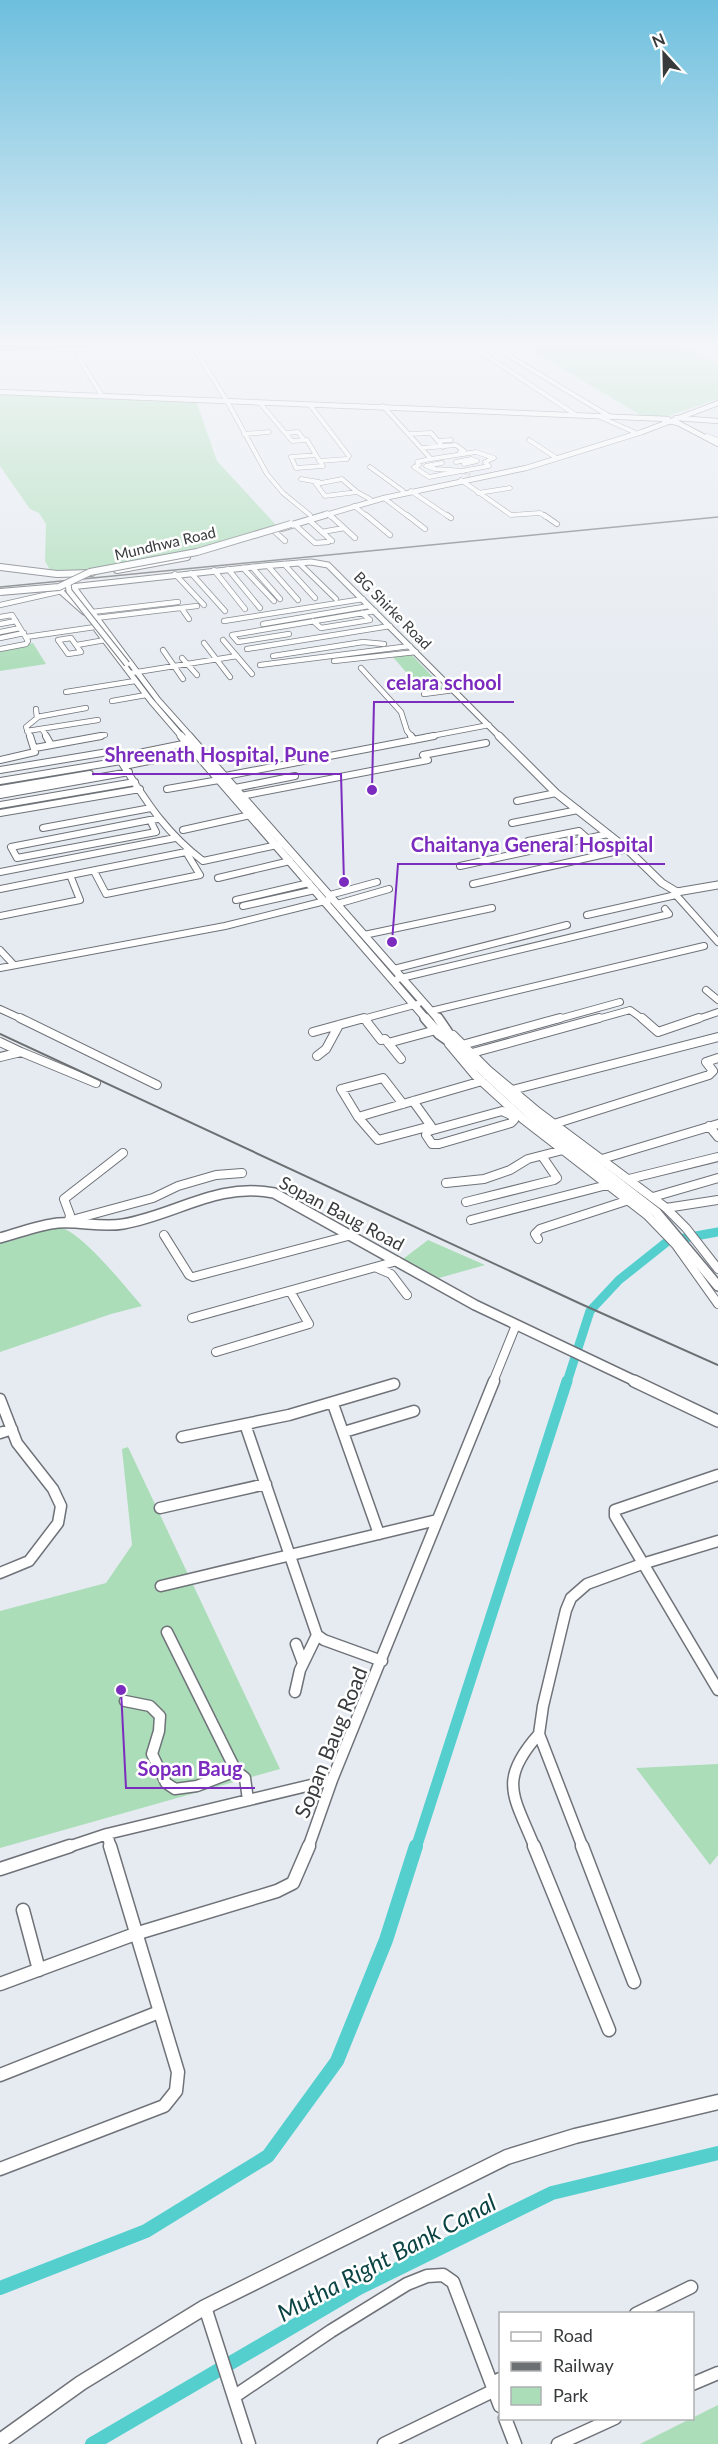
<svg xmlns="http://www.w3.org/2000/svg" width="718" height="2444" viewBox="0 0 718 2444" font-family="Lato,sans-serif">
<rect width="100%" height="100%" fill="#e6ebf1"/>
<!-- green -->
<path fill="#abddb8" d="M523 345H681L718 365V399L665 417 642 416Z
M0 392 196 401 217 461 276 525C203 547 128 570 51 572L45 561 46 524 39 513 30 509 0 466Z
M33 643 46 664 0 671V650Z
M412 655 446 691 426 695 393 657Z
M58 1227C81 1230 125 1287 142 1306L111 1314 0 1352V1244Z
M428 1240 485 1265 439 1278 403 1259Z
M128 1447 280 1769 0 1848V1611L106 1583 132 1545 122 1449Z
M718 1764V1855L710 1865 636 1768Z
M718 2405V2444H640Z"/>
<!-- water -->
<path fill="#54cfce" d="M0 345H132L0 351Z"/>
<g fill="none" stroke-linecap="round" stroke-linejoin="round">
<!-- canal-far2 -->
<path stroke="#54cfce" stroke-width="9" d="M567 1382 590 1311 619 1280 668 1241 718 1232"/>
<!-- canal-far1 -->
<path stroke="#54cfce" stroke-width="11" d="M416 1848 567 1381"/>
<!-- canal -->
<path stroke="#54cfce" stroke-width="14" d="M0 2288 146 2231 268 2156 337 2061 386 1940 416 1846
M92 2444 359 2288 552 2193 718 2153"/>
<!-- minor-tunnel -->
<path stroke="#c3c8cd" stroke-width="4" stroke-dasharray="4 1.5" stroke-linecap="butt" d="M464 471 470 475"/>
<!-- minor-far5 casing -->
<g stroke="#6f7379" stroke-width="5">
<path id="minor-far5" d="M192 345 227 401 267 474 283 493 310 515
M491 345 609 416
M472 346 576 415
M77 355 101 394
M260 403 292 441 307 440 316 455
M310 405 349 456
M383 406 431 459 476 452 494 458 485 462 489 466 429 477 414 467 419 465 417 462 430 459
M600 417 634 432
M286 433 298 432 304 440
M244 434 269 432
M408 434 431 433 443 447
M707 436 718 440
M529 440 555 457
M438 441 451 440
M422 448 456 445 464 451 460 452
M316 455 323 466 296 468 291 457Z
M319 461 347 459
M456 462 471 459 477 461 464 464
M442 463 426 466 435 469 464 471
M370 467 403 491
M301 479 319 482
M342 479 357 492 325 496 316 484Z
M461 480 511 515 540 513 546 517
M411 491 449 517
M357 492 370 499
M478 493 510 488
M384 498 409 517
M354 506 368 517
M327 513 331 517"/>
</g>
<!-- minor-far4 casing -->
<g stroke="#6f7379" stroke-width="6">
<path id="minor-far4" d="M330 515 355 538
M366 515 390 535
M407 515 425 529
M447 515 451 518
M544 515 557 524
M309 520 332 541
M294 524 315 543 328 542
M273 530 285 541
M322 532 344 528
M299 563 336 599
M284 564 315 598
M268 566 298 600
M252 567 280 599
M243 568 274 601
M228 569 260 608
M214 570 245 609
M191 573 225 611
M175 574 204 605
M0 605 62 591
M182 609 189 619
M92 612 178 602
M0 617 12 615 28 641 26 644 0 649
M96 618 197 606
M224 621 363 599
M313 621 321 628 370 620 362 613
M0 624 16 621
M263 624 369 606
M0 632 20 628
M289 634 238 642 232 635 375 611
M26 637 95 627
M0 638 24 633
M71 638 81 652 68 654 58 640Z
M223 640 252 674
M204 643 230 677
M77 645 105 640
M247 649 390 626
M163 650 183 679
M273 656 363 642 384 644
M182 658 197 675
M334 661 416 652
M260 665 410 646
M361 668 401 712 407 731 412 737
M131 673 237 656
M66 692 135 681
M424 694 454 690
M112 701 146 695
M37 717 86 708
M42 729 47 737
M27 731 98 720
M30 737 26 727 37 718 36 709
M93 737 105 735
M426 737 489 725"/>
</g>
<!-- minor-far3 casing -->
<g stroke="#6f7379" stroke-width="8">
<path id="minor-far3" d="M46 736 51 745
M411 736 414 740
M35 748 101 736
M119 757 188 743
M0 760 35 752 30 736
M124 766 199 751
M0 770 114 751C143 795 160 828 203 861L282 844
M220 777 434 736
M0 781 121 761
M235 788 295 776
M0 789 90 774
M167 789 219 780
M0 795 129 772
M241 796 428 760 423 755 486 743
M517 801 556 793
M0 805 135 782
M0 813 140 789
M150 820 156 832 17 858 11 847Z
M150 820 158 819
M512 823 578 810
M43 828 151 808
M183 830 255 814
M512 840 523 852
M528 841 579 831 587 838
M460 866 608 834
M0 872 175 838
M218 878 290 861
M473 884 627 849
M0 889 186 852 200 875 106 894 94 871
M677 892 676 895 718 942
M330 895 377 882
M236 900 309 883
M337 904 389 889
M243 906 315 890
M587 915 676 895
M0 916 80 900 70 875
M364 935 492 908
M0 950 14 965
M0 968 225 926 329 900
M394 969 567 925
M397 979 669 914 665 909
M706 990 718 1000
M0 1009 24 1020
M431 1011 704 946
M359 1020 418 1004
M555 1020 620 1002
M594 1020 630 1010 644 1020
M695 1020 718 1012"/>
</g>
<!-- minor-far2 casing -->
<g stroke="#6f7379" stroke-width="10">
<path id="minor-far2" d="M20 1018 157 1085
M642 1018 658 1032 699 1018
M367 1022 381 1040 385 1039 401 1059
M313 1032 364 1018
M453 1035 488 1070 538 1112 665 1207 686 1228 718 1269
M0 1042 21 1052
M388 1043 436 1030
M449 1044 475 1075 523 1119 647 1215 676 1245 718 1304
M462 1045 560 1018
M472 1053 599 1018
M317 1056 326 1049 339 1025
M0 1057 21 1052 96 1083
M512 1090 718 1037
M403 1104 383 1078 341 1089 358 1117 378 1140 431 1126 413 1101
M502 1111 511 1115 514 1120 511 1123 439 1144H432L426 1135 429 1131Z
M511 1115 517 1113
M358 1117 482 1081
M554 1124 709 1075 713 1071 706 1062 718 1058
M709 1126 718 1137
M602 1159 718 1124
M629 1179 718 1157
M446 1183 484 1179 510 1170 528 1159 563 1150
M653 1197 718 1178
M466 1202 554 1180 557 1178 542 1156
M666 1208 718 1200
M471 1220 607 1185
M68 1221 153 1198 178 1186 216 1175 242 1173
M69 1221 70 1215 64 1199 123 1153
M164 1235 189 1275 193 1277 348 1236
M538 1239 535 1234 540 1229 629 1200
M377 1268 391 1274 407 1295
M192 1318 397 1261
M216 1352 309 1324 290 1291
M493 1382 516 1325"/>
</g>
<!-- minor-far1 casing -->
<g stroke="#6f7379" stroke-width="13">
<path id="minor-far1" d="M0 1399 17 1443 53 1489 61 1506 58 1523 29 1561 0 1573
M333 1404 379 1534
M246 1427 317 1635 324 1640 382 1661
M344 1432 414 1411
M0 1433 12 1429
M182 1437 289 1415 394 1384
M718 1475 615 1510V1516L718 1690
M160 1508 266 1484
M161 1586 437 1520
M167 1632 236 1771 245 1778 248 1800
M296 1644 303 1663
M295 1692 300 1670 317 1635
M125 1701 150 1706 160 1716 159 1731 152 1754 166 1783 175 1789 197 1786 236 1771
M107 1834 111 1848
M65 1848 107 1834 332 1780
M308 1848 332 1780 494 1381
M535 1848C514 1796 497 1781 539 1734
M583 1848 539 1734 543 1706 566 1610 571 1598 587 1584 642 1564 718 1541"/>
</g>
<!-- minor casing -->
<g stroke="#6f7379" stroke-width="15">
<path id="minor" d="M534 1846 609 2030
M582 1846 634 1982
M0 1869 70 1846
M23 1910 39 1970
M0 1984 135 1934 277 1891 293 1883 309 1846
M0 2075 159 2012
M0 2169 164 2106 176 2091 178 2072 110 1846
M205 2307 249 2444
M636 2314 691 2287
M492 2383 500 2379
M692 2384 718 2373
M235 2396 331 2331 407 2284 427 2276 443 2275 453 2282 500 2406
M505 2418 515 2444
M384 2444 495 2390
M558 2444 615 2418"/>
</g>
<!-- tertiary-far5 casing -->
<g stroke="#6f7379" stroke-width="6">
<path id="tertiary-far5" d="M676 418 718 421
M664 420 678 423 718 444"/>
</g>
<!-- tertiary-far4 casing -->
<g stroke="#6f7379" stroke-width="7">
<path id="tertiary-far4" d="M72 585 158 700 191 737
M61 588 263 566 311 562 328 565 500 737
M58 589 84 612
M97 630 151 701 182 737"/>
</g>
<!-- tertiary-far3 casing -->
<g stroke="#6f7379" stroke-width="9">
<path id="tertiary-far3" d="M181 736 427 1020
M189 736 439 1020
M499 736 556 793 627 849 662 883 677 892 718 885"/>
</g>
<!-- tertiary-far2 casing -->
<g stroke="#6f7379" stroke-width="12">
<path id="tertiary-far2" d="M425 1018 439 1034 456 1046 531 1115 656 1212 718 1286
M438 1018 455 1043
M0 1238C19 1233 38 1225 58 1223 80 1221 101 1228 123 1224 176 1215 217 1182 274 1193L475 1305 637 1382"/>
</g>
<!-- tertiary-far1 casing -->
<g stroke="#6f7379" stroke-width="14">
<path id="tertiary-far1" d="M634 1381 718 1421"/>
</g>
<!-- tertiary casing -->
<g stroke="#6f7379" stroke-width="17">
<path id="tertiary" d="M0 2441 81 2383 205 2307 507 2157 575 2136 718 2102"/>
</g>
<!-- secondary-far1 casing -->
<g stroke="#6f7379" stroke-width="6">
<path id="secondary-far1" d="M0 392 668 419
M319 517 384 498 526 468 642 432 718 403"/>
</g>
<!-- secondary casing -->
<g stroke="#6f7379" stroke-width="8">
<path id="secondary" d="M282 528 325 515
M0 567 57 574 92 573
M117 570 187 557"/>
</g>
<!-- minor-far5 -->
<use href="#minor-far5" stroke="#fff" stroke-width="4"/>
<!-- minor-far4 -->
<use href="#minor-far4" stroke="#fff" stroke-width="4.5"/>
<!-- minor-far3 -->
<use href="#minor-far3" stroke="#fff" stroke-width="6"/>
<!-- minor-far2 -->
<use href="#minor-far2" stroke="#fff" stroke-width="8"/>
<!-- minor-far1 -->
<use href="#minor-far1" stroke="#fff" stroke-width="10"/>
<!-- minor -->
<use href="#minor" stroke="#fff" stroke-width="12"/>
<!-- tertiary-far5 -->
<use href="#tertiary-far5" stroke="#fff" stroke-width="4.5"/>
<!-- tertiary-far4 -->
<use href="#tertiary-far4" stroke="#fff" stroke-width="5"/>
<!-- tertiary-far3 -->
<use href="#tertiary-far3" stroke="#fff" stroke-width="7"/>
<!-- tertiary-far2 -->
<use href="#tertiary-far2" stroke="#fff" stroke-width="9"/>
<!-- tertiary-far1 -->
<use href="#tertiary-far1" stroke="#fff" stroke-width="11"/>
<!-- tertiary -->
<use href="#tertiary" stroke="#fff" stroke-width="14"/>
<!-- secondary-far1 -->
<use href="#secondary-far1" stroke="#fff" stroke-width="4.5"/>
<!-- secondary -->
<use href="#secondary" stroke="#fff" stroke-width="6"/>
<!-- rail-far1 -->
<path stroke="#6d7073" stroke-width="1.5" d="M0 587 718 517"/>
<!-- rail -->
<path stroke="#6d7073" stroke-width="2" d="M0 1034 581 1304 718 1365"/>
<!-- tertiary-bridge casing -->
<g stroke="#6f7379" stroke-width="7" stroke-linecap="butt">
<path id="tertiary-bridge" d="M68 584 69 591 127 664"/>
</g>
<!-- secondary-bridge casing -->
<g stroke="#6f7379" stroke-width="8" stroke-linecap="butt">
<path id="secondary-bridge" d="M0 592 59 587 90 572 197 552 291 524"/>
</g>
<!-- tertiary-bridge -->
<use href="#tertiary-bridge" stroke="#fff" stroke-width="5"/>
<!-- secondary-bridge -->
<use href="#secondary-bridge" stroke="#fff" stroke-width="6"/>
</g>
<!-- sky -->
<linearGradient id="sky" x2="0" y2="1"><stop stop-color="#6dbfde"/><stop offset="0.5" stop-color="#f4f6f9"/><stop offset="1" stop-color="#f4f6f9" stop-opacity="0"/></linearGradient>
<rect width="718" height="687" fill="url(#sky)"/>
<g text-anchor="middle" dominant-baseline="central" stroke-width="5" stroke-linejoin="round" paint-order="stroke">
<!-- far-street labels -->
<g font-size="15" fill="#383a3c" stroke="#fff">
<text transform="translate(165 543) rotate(-13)">Mundhwa Road</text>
<text transform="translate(393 610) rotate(45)">BG Shirke Road</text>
</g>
<!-- street labels -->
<g font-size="18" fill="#383a3c" stroke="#fff">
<text transform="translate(342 1213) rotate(28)">Sopan Baug Road</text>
</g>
<!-- near-street labels -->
<g font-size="21" fill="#383a3c" stroke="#fff">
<text transform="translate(330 1742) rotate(-68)">Sopan Baug Road</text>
</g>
<!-- near-water labels -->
<g font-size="24" font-style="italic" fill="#0c4444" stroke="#fff">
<text transform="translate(386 2257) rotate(-28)">Mutha Right Bank Canal</text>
</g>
</g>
<!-- callouts -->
<path fill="none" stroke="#7b2cbf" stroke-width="2" d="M372 790L374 702H514M344 882L341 774H92M392 942L398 864H665M121 1690L126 1788H255"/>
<g fill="#7b2cbf" stroke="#fff" stroke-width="2">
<circle cx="372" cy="790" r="6"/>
<circle cx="344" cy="882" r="6"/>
<circle cx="392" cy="942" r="6"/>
<circle cx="121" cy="1690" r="6"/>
</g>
<g font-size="20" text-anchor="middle" font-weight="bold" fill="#7b2cbf" stroke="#fff" stroke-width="5" stroke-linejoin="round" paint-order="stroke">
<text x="444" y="690">celara school</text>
<text x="217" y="762">Shreenath Hospital, Pune</text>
<text x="532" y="852">Chaitanya General Hospital</text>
<text x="190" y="1776">Sopan Baug</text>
</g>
<!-- legend -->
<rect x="499" y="2312" width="195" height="108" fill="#ffffff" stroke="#afb0b1" stroke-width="1.5"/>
<rect x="511" y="2332" width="30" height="9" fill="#ffffff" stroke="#afb0b1" stroke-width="1.5"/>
<text x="553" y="2342" font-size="18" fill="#383a3c">Road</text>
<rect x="511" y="2362" width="30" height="9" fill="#6d7073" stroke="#afb0b1" stroke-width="1.5"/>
<text x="553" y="2372" font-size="18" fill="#383a3c">Railway</text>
<rect x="511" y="2387" width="30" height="18" fill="#abddb8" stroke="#afb0b1" stroke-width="1.5"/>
<text x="553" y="2402" font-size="18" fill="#383a3c">Park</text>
<!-- north arrow -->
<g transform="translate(664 54) rotate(338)" stroke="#ffffff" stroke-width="4.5" paint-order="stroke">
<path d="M0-4.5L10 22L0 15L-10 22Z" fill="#383a3c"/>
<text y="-9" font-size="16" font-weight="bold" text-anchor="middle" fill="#383a3c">N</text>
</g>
</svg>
